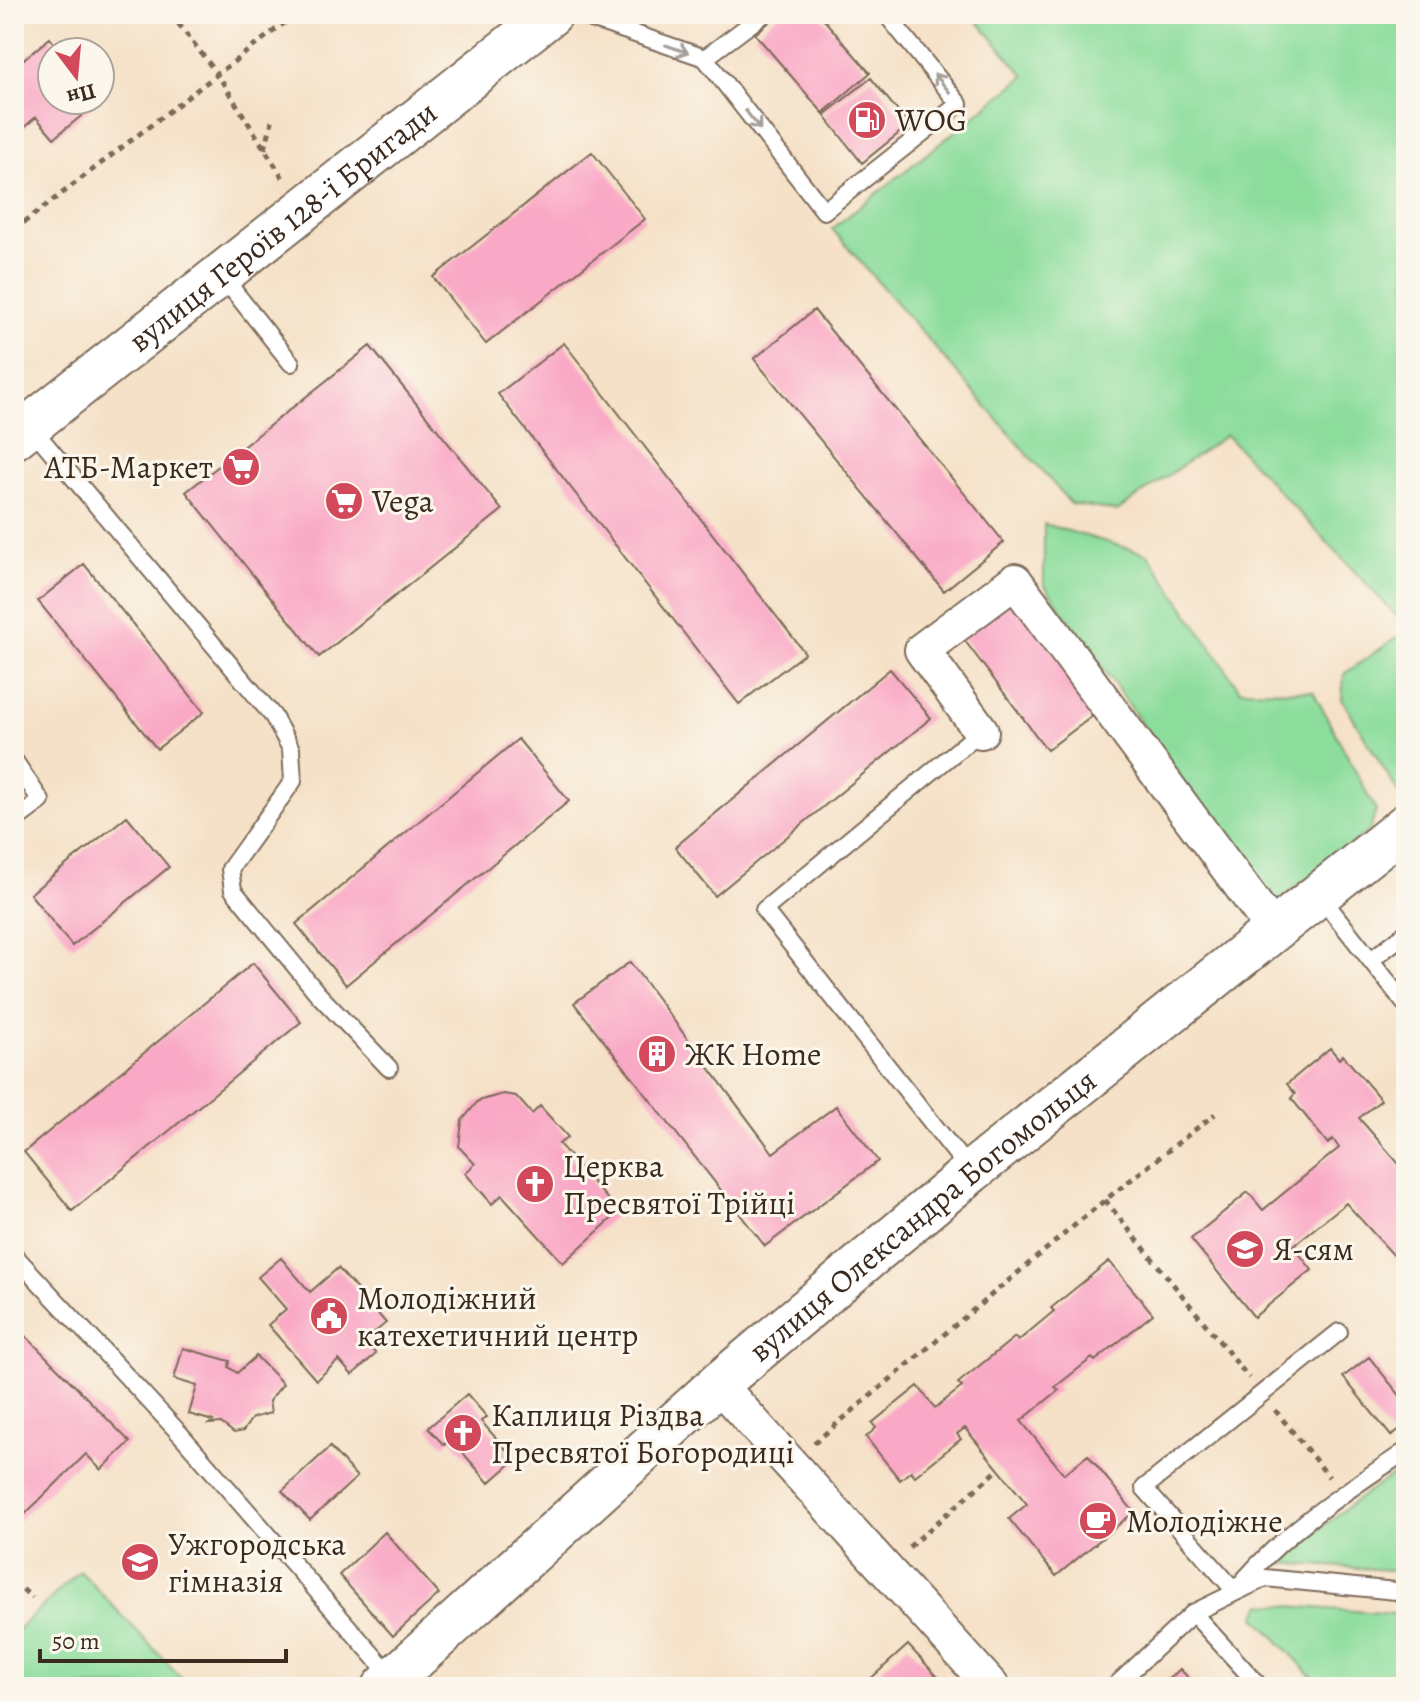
<svg xmlns="http://www.w3.org/2000/svg" width="1420" height="1701" viewBox="0 0 1420 1701" font-family="Alegreya,serif">
<rect width="100%" height="100%" fill="#fbf7ec"/>
<filter id="ink" filterUnits="userSpaceOnUse"><feTurbulence type="fractalNoise" baseFrequency=".0125" numOctaves="2"/><feDisplacementMap in="SourceGraphic" scale="16" xChannelSelector="R" yChannelSelector="G"/><feConvolveMatrix kernelMatrix="1 2 1 2 8 2 1 2 1" color-interpolation-filters="sRGB"/></filter>
<filter id="wash" filterUnits="userSpaceOnUse"><feTurbulence type="fractalNoise" baseFrequency=".006" numOctaves="4" result="noise"/><feDisplacementMap in="SourceGraphic" scale="32" xChannelSelector="R" yChannelSelector="G"/><feGaussianBlur stdDeviation="1.8" result="paint"/><feColorMatrix in="noise" values="0 0 0 0 0 0 0 0 0 0 0 0 0 0 0 0 0 1.4 0 .05"/><feComposite in="paint" operator="in"/></filter>
<g filter="url(#wash)">
<rect width="100%" height="100%" fill="#f5e1c7"/>
<!-- green -->
<path fill="#8cdd9c" stroke="#64845d" stroke-width="2" d="M971 14H1406V626L1226 435 1117 511 1071 504 832 229 1025 76Z
M1044 524 1148 554 1240 690 1313 691 1376 810 1370 830 1271 907 1044 584Z
M1406 631V797L1399 794 1342 699 1344 674Z
M1406 1466V1571L1278 1563 1355 1501Z
M80 1571 190 1687H14V1633Z
M1262 1604 1406 1615V1687H1322L1256 1617Z"/>
<g id="blocks">
<!-- building -->
<path fill="#f9a8c5" d="M779 14H819L870 73 823 113 755 34Z
M50 38 61 52H52V100H101L54 138 36 117 14 136V67Z
M871 78 909 125 862 163 824 115Z
M592 152 645 219 486 344 433 277Z
M814 310 1004 542 944 591 754 359Z
M564 343 805 653 739 704 498 394Z
M370 346 502 510 319 657 186 492Z
M84 564 204 712 157 749 38 601Z
M1013 599 1098 712 1047 750 962 637Z
M890 669 931 718 715 896 675 847Z
M518 739 569 801 346 985 296 924Z
M127 816 169 867 72 946 30 894Z
M630 962 773 1153 836 1106 878 1161 765 1246 574 1003Z
M253 963 301 1022 72 1211 24 1152Z
M1330 1048 1339 1059 1343 1055 1381 1100 1359 1118 1406 1172V1269L1346 1203 1293 1246 1312 1270 1254 1317 1191 1239 1248 1192 1263 1210 1339 1148 1333 1139 1328 1144 1291 1098 1295 1094 1287 1084Z
M503 1094 516 1096 532 1114 540 1106 568 1137 559 1144 619 1212 563 1263 502 1195 492 1204 465 1173 475 1164 459 1147 462 1121 478 1101Z
M281 1258 310 1292 338 1268 386 1323 364 1341 376 1354 352 1375 339 1360 316 1380 268 1325 286 1309 258 1277Z
M1109 1261 1153 1314 1095 1361 1092 1358 1055 1387 1059 1390 1021 1421 1064 1474 1088 1455 1134 1512 1056 1576 1009 1519 1027 1504 965 1428 957 1434 961 1439 915 1476 911 1471 900 1480 866 1437 876 1428 872 1423 918 1386 935 1408 962 1387 958 1383 1015 1337 1018 1341 1054 1311 1051 1308Z
M14 1324 130 1442 101 1470 86 1454 14 1525Z
M183 1348 230 1361 229 1367 237 1373 256 1356 283 1384 269 1401 271 1413 252 1418 243 1431 234 1433 221 1423 209 1424 213 1421 189 1414 197 1386 174 1379Z
M1369 1357 1406 1403V1424L1391 1436 1343 1377Z
M467 1394 487 1417 481 1421 515 1460 489 1483 451 1439 444 1445 428 1428Z
M330 1447 357 1477 310 1520 282 1491Z
M385 1532 439 1594 393 1636 339 1575Z
M908 1645 947 1687H874L868 1681Z
M1180 1669 1197 1687H1161Z"/>
</g>
</g>
<g filter="url(#ink)">
<use href="#blocks" fill-opacity="0" stroke="#7c6a59" stroke-width="2"/>
<g fill="none" stroke-linecap="round" stroke-linejoin="round">
<!-- service casing -->
<g stroke="#7c6a59" stroke-width="20">
<path id="service" d="M577 14 705 58 764 14
M705 58 824 211 959 104 886 14
M222 276 291 363
M31 427 273 716 291 749 293 781 230 869 233 890 318 994 389 1068
M14 760 41 801 14 821
M1320 896 1406 1005
M1371 960 1406 933
M970 1171 764 910 981 731
M14 1255 182 1436 392 1677
M1339 1332 1144 1488 1235 1591C1281 1533 1345 1492 1406 1451
M1193 1613 1260 1687
M1114 1687 1193 1613 1265 1578 1406 1592"/>
</g>
<!-- minor casing -->
<g stroke="#7c6a59" stroke-width="38">
<path id="minor" d="M981 731 922 650 1015 581 1273 929
M718 1384 992 1687"/>
</g>
<!-- tertiary casing -->
<g stroke="#7c6a59" stroke-width="46">
<g id="tertiary">
<path id="s1" d="M14 438 551 14"/>
<path id="s2" d="M384 1687 718 1384 971 1172 1406 825"/>
</g>
</g>
<!-- path -->
<path stroke="#7c6a59" stroke-width="5" stroke-dasharray="6 6" stroke-linecap="butt" d="M171 14 218 75 283 178
M265 149 272 121
M14 230 296 14
M1105 1200 1249 1378
M1275 1410 1329 1477
M814 1443 1105 1200 1215 1114
M909 1547 999 1469
M14 1581 32 1598"/>
<!-- service -->
<use href="#service" stroke="#fff" stroke-width="16"/>
<!-- minor -->
<use href="#minor" stroke="#fff" stroke-width="34"/>
<!-- tertiary -->
<use href="#tertiary" stroke="#fff" stroke-width="42"/>
</g>
<!-- one-way arrows -->
<defs><path id="oneway-shaft" d="M-6 0H5M1.5-3L5.5 0L1.5 3" fill="none" stroke-width="1.6" stroke-linecap="round" stroke-linejoin="round" transform="scale(2)"/></defs>
<g stroke="#a79f9a">
<use href="#oneway-shaft" transform="translate(677 49) rotate(19)"/>
<use href="#oneway-shaft" transform="translate(942 83) rotate(-129)"/>
<use href="#oneway-shaft" transform="translate(753 120) rotate(52)"/>
</g>
</g>
<!-- icons -->
<defs>
<g id="fuel-disc" transform="scale(2)"><circle r="9.5" fill="#d1495b" stroke="#fbf7ec"/><path d="M-5.5-6h7V0h2V4h1.3V-2.5L3-4.5l.8-.8L6-3V5H2.5V1h-1V6h-7ZM-4.2-4.7v3.2H.2V-4.7Z" fill="#fff"/></g>
<g id="supermarket-disc" transform="scale(2)"><circle r="9.5" fill="#d1495b" stroke="#fbf7ec"/><path d="M-6-5.5h2.5l.6 2H6L4.5 2H-2.5L-4.4-4H-6ZM-1.5 3.2a1.3 1.3 0 1 0 .1 0ZM3 3.2a1.3 1.3 0 1 0 .1 0Z" fill="#fff"/></g>
<g id="building-disc" transform="scale(2)"><circle r="9.5" fill="#d1495b" stroke="#fbf7ec"/><path d="M-4-6H4V6H1V3H-1V6H-4ZM-2.5-4.3h1.7v1.8h-1.7ZM.8-4.3h1.7v1.8H.8ZM-2.5-1h1.7V.8h-1.7ZM.8-1h1.7V.8H.8Z" fill="#fff"/></g>
<g id="church-disc" transform="scale(2)"><circle r="9.5" fill="#d1495b" stroke="#fbf7ec"/><path d="M-1.2-6h2.4v3.5h3.3v2.4h-3.3V6h-2.4V-.1h-3.3v-2.4h3.3Z" fill="#fff"/></g>
<g id="school-disc" transform="scale(2)"><circle r="9.5" fill="#d1495b" stroke="#fbf7ec"/><path d="M0-5L7-2L0 1L-7-2ZM-4 1L0 2.5L4 1V4Q0 6-4 4Z" fill="#fff"/></g>
<g id="civic-disc" transform="scale(2)"><circle r="9.5" fill="#d1495b" stroke="#fbf7ec"/><path d="M-.6-6.5H3V-4.5H.6V-3L4-1V1h2V6H-6V1h2V-1L-.6-3ZM-1.2 2.5V6h2.4V2.5Z" fill="#fff"/></g>
<g id="cafe-disc" transform="scale(2)"><circle r="9.5" fill="#d1495b" stroke="#fbf7ec"/><path d="M-5.5-4.5H6V0H3Q3 3.5 0 3.5H-2.5Q-5.5 3.5-5.5 0ZM3-3.2v2h1.7v-2ZM-6 4.5H4V6H-6Z" fill="#fff"/></g>
</defs>
<g fill-rule="evenodd">
<use href="#fuel-disc" x="867" y="120"/>
<use href="#supermarket-disc" x="241" y="467"/>
<use href="#supermarket-disc" x="344" y="501"/>
<use href="#building-disc" x="657" y="1054"/>
<use href="#church-disc" x="535" y="1184"/>
<use href="#school-disc" x="1245" y="1249"/>
<use href="#civic-disc" x="329" y="1316"/>
<use href="#church-disc" x="463" y="1433"/>
<use href="#cafe-disc" x="1098" y="1521"/>
<use href="#school-disc" x="140" y="1562"/>
</g>
<g text-anchor="middle" dominant-baseline="central" stroke-width="6" stroke-linejoin="round" paint-order="stroke">
<!-- poi labels -->
<g font-size="32" fill="#3b2a1e" stroke="#fbf7ec" text-anchor="start">
<text x="895" y="120">WOG</text>
<text x="213" y="467" text-anchor="end">АТБ-Маркет</text>
<text x="372" y="501">Vega</text>
<text x="685" y="1054">ЖК Home</text>
<text x="563" y="1166">Церква<tspan x="563" dy="37">Пресвятої Трійці</tspan></text>
<text x="1273" y="1249">Я-сям</text>
<text x="357" y="1298">Молодіжний<tspan x="357" dy="37">катехетичний центр</tspan></text>
<text x="491" y="1415">Каплиця Різдва<tspan x="491" dy="37">Пресвятої Богородиці</tspan></text>
<text x="1126" y="1521">Молодіжне</text>
<text x="168" y="1544">Ужгородська<tspan x="168" dy="37">гімназія</tspan></text>
</g>
<!-- street labels -->
<g font-size="32" fill="#3b2a1e" stroke="#fbf7ec">
<text stroke="none"><textPath href="#s1" startOffset="342">вулиця Героїв 128-ї Бригади</textPath></text>
<text stroke="none"><textPath href="#s2" startOffset="716">вулиця Олександра Богомольця</textPath></text>
</g>
</g>
<!-- margin -->
<rect width="1420" height="1701" fill="none" stroke="#fbf7ec" stroke-width="48"/>
<!-- north arrow -->
<g transform="translate(76 76) rotate(164)"><circle r="38" fill="#fbf7ec" stroke="#aea59a" stroke-width="2"/>
<path d="M0-6L14 30L0 20L-14 30Z" fill="#d1495b"/>
<text y="-12" font-size="22" font-weight="bold" text-anchor="middle" fill="#3b2a1e">Пн</text>
</g>
<!-- scale -->
<path d="M40 1649v12h246v-12" fill="none" stroke="#3b2a1e" stroke-width="4"/>
<text x="52" y="1649" font-size="24" fill="#3b2a1e" stroke="#fbf7ec" stroke-width="6" paint-order="stroke">50 m</text>
</svg>
